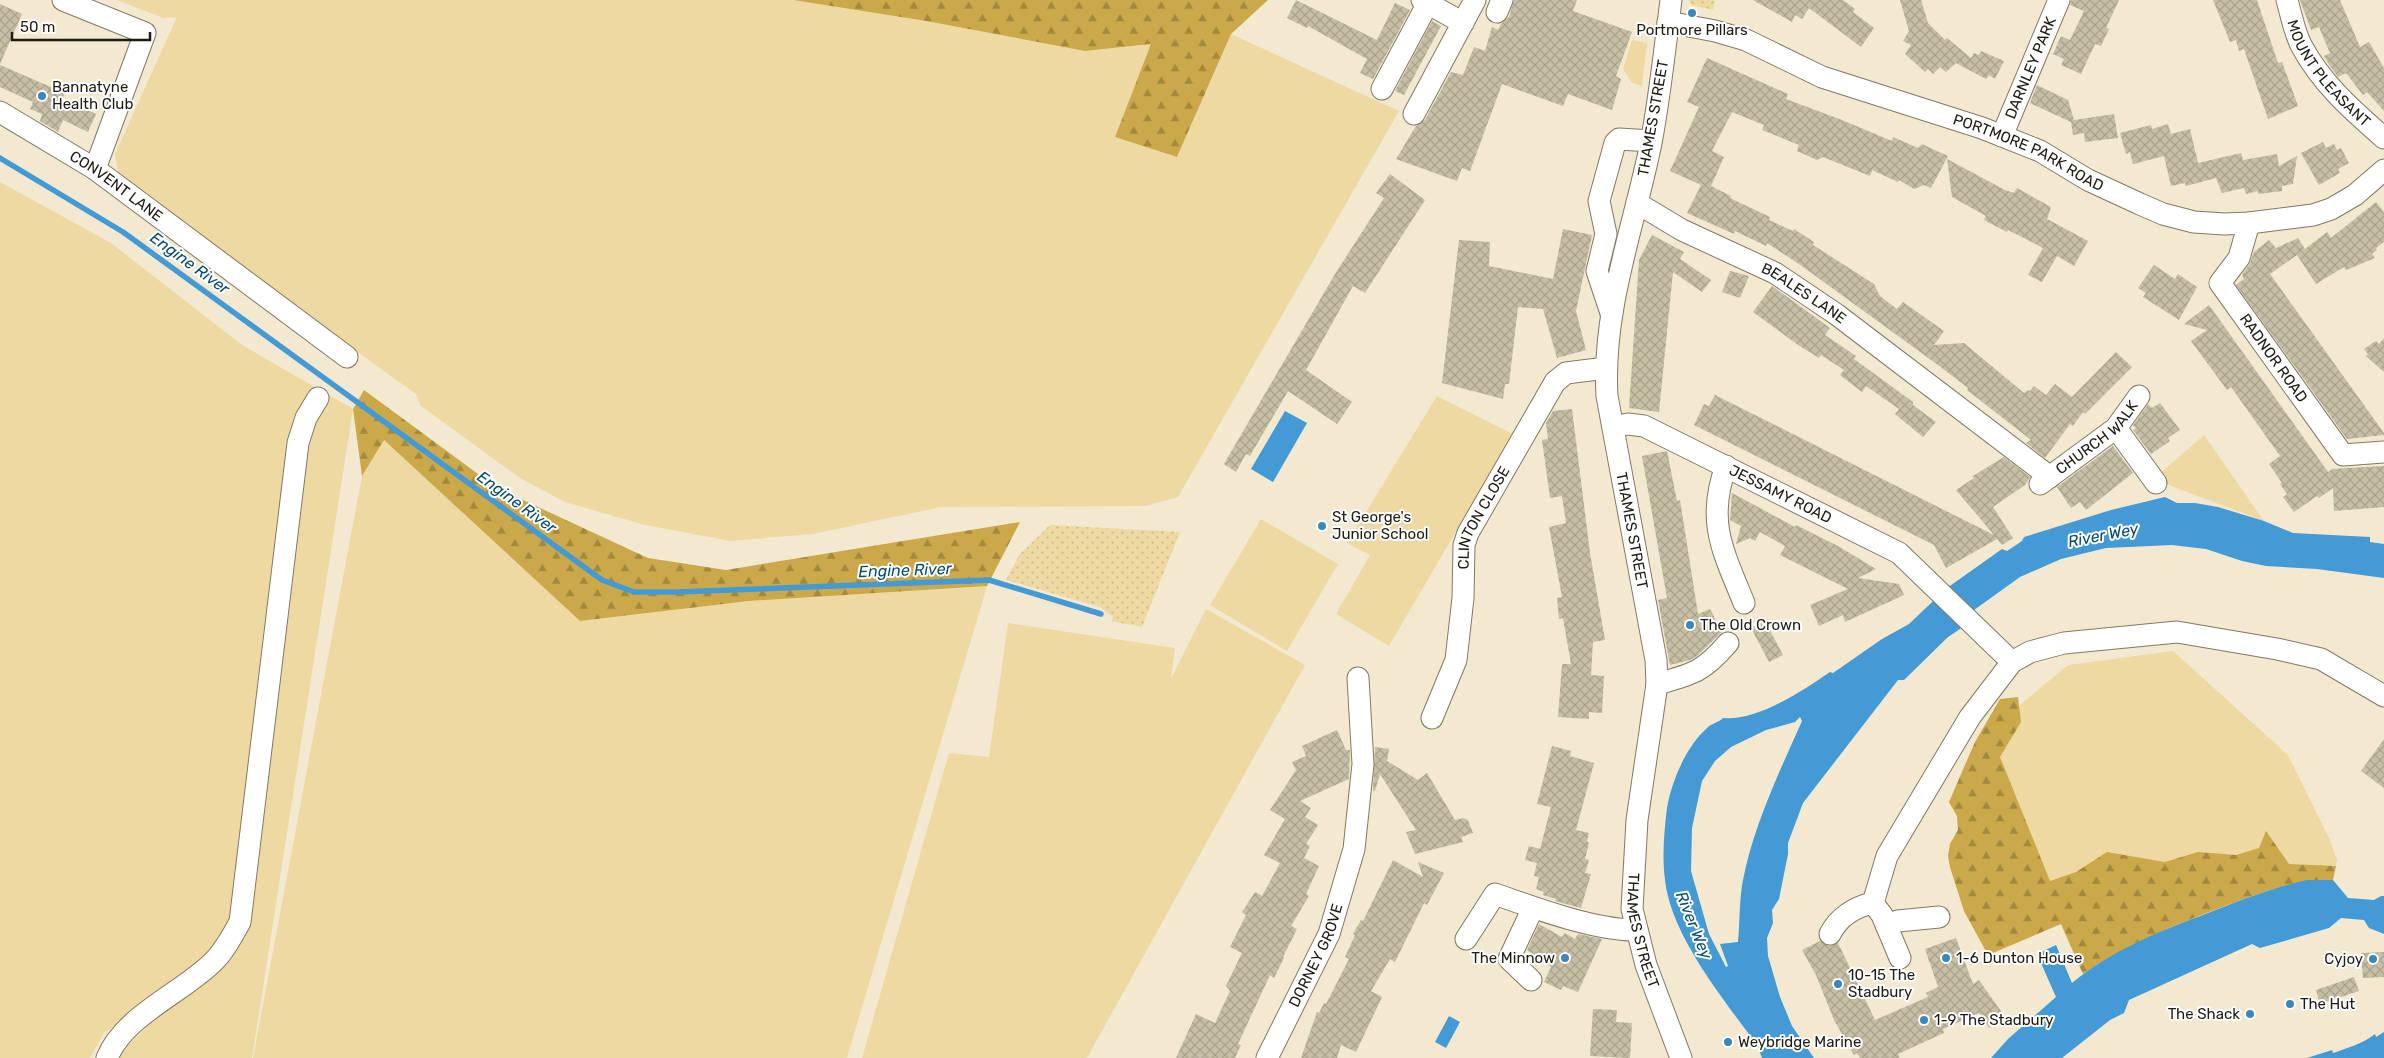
<svg xmlns="http://www.w3.org/2000/svg" width="2384" height="1058" viewBox="0 0 2384 1058" font-family="Rubik,sans-serif">
<defs>
<pattern id="forest-firs" width="22" height="20" patternUnits="userSpaceOnUse" patternTransform="scale(1.25)"><rect width="22" height="20" fill="#cba94a"/><path d="M5 1l3.5 6h-7zM16 11l3.5 6h-7z" fill="#a4893c"/></pattern>
<pattern id="garden-dots" width="8" height="8" patternUnits="userSpaceOnUse" patternTransform="scale(1.25)"><rect width="8" height="8" fill="#eed9a3"/><path d="M2 2h.1M6 6h.1" fill="none" stroke="#ccba8b" stroke-width="1.8" stroke-linecap="round"/></pattern>
<pattern id="building-cross-hatch" width="8" height="8" patternUnits="userSpaceOnUse" patternTransform="scale(1.25)"><rect width="8" height="8" fill="#c7bea6"/><path d="M0 0l8 8M0 8l8-8" fill="none" stroke="#aaa38e"/></pattern>
</defs>
<rect width="100%" height="100%" fill="#f2e9d0"/>
<!-- green -->
<path fill="#eed9a3" d="M117 0H793L926 21 1085 51 1152 44 1115 137 1177 157 1231 34 1399 111 1178 497 1145 506 941 507 813 534 731 541 645 525 565 502 520 478 421 406 416 394 132 190 118 171 115 154 177 17 163 18Z
M1632 40 1647 43 1642 86 1632 83 1623 69Z
M0 182 111 243 242 345 353 409 252 1058H115L154 1020 193 970 104 1033 90 1058H0Z
M1437 396 1513 434 1389 646 1336 614 1370 555 1347 543Z
M2204 435 2264 521 2171 486 2157 476Z
M384 440 580 621 749 601 987 586 847 1058H253L362 476Z
M1261 519 1338 564 1287 651 1210 605Z
M1206 609 1305 665 1087 1058H862L949 753 989 757 1008 623 1175 648 1171 679Z
M2173 651 2288 755 2330 840 2337 860 2333 880H2307L2108 957 2083 974 2061 924 1988 955 1964 911 1950 867 1948 856 1950 844 1958 830 1957 816 1949 802 1975 742 2068 665Z"/>
<!-- forest -->
<path fill="url(#forest-firs)" d="M793 0H1268L1231 34 1177 157 1115 137 1151 44 1085 51 926 21Z
M364 390 497 488 648 558 726 570 1020 522 987 586 749 601 580 621 384 440 362 476 353 409Z
M2018 697 2021 722 2000 757 2050 881 2076 872 2107 852 2165 862 2198 852 2236 855 2259 848 2266 831 2289 864 2336 866 2333 880C2286 881 2252 896 2209 912 2165 929 2122 947 2083 974L2061 924 1988 955 1964 911 1950 867 1948 856 1950 844 1958 830 1957 816 1949 802 1975 742 2000 699Z"/>
<!-- garden -->
<path fill="url(#garden-dots)" d="M1688 0H1715L1713 10 1692 5Z
M1050 525 1180 532 1142 627 1111 621 1113 617 1100 607 1006 580 1020 554Z"/>
<!-- water -->
<path fill="#439ad4" fill-rule="evenodd" d="M1285 411 1307 423 1273 482 1251 469Z
M2165 497 2177 503H2195L2218 507 2264 521 2293 533 2370 537V542L2384 544V578L2317 569 2266 566 2242 561 2206 549 2172 545 2106 548 2061 559 2020 577 1974 610 1960 629 1948 637 1904 680H1898L1803 803 1788 843V854L1779 899 1772 910 1773 923 1767 938 1768 956 1780 997 1792 1026 1814 1058H1762L1757 1045C1725 1001 1671 936 1665 880 1662 857 1664 832 1667 808 1672 780 1686 747 1707 728 1712 723 1718 723 1723 718 1756 722 1804 690 1830 672L1833 673 1882 639 1909 624 1947 588 2002 549 2007 551 2022 541 2024 537 2111 510ZM1800 717 1802 721C1779 773 1754 824 1743 880 1739 900 1740 921 1738 942L1720 944 1728 966 1726 967 1709 934 1691 871 1692 828 1702 781 1715 761 1731 747 1766 730 1795 722Z
M2307 880H2333L2348 898 2374 900 2381 896H2384V934L2369 928 2364 920 2341 918 2329 928 2260 948 2252 944 2129 1000 2124 1013 2110 1020 2062 1058H1991L2008 1039 2056 997 2037 954 2056 945 2072 983C2112 950 2160 931 2208 913 2241 900 2272 888 2307 880Z
M1449 1016 1460 1022 1446 1048 1435 1042Z
M2384 1032V1058H2307L2332 1050 2333 1053C2345 1049 2364 1043 2375 1034L2376 1037Z"/>
<g fill="none" stroke-linecap="round" stroke-linejoin="round">
<!-- stream -->
<path stroke="#439ad4" stroke-width="5.5" d="M0 158 123 232 602 580 634 592H677L989 580 1101 614"/>
</g>
<!-- building -->
<path fill="url(#building-cross-hatch)" d="M1296 0 1377 40 1395 3 1410 10 1373 79 1360 73 1367 59 1308 26 1307 28 1287 18Z
M1514 0H1577L1573 11 1632 32 1616 76 1621 79 1612 110 1568 94 1563 106 1502 84 1470 171 1462 168 1457 181 1396 159 1416 126 1425 120 1451 72 1463 75 1474 47 1485 51 1492 27 1498 30 1501 24 1509 17Z
M1753 0H1843L1855 9 1853 12 1874 28 1861 47 1809 8 1802 19 1795 15 1792 22Z
M1900 0H1921L1928 23 1945 40 1947 38 1971 58 1974 53 1979 55 1981 51 2004 61 1995 79 1989 75 1986 79 1956 63 1946 72 1940 67 1933 74 1928 69 1925 72 1905 54 1911 45 1903 41 1909 31Z
M2071 0H2119L2106 28 2109 29 2101 46 2095 44 2081 74 2061 65 2064 59 2053 54 2061 36 2070 40 2084 11 2070 5Z
M2213 0H2257L2278 63 2282 62 2298 106 2268 119 2244 49 2239 51 2236 40 2230 42Z
M2300 0H2340L2360 47 2369 42 2384 68V111L2367 92 2363 95 2346 73 2338 77 2330 66 2324 56 2330 53 2319 27 2311 30Z
M0 4 22 14 0 64Z
M1432 21 1441 26 1404 95 1395 91Z
M1707 58 1788 94 1786 99 1842 120 1892 141 1893 137 1918 148 1922 144 1948 156 1931 188 1924 185 1914 189 1899 180 1898 182 1872 170 1870 176 1823 157 1817 160 1797 151 1799 145 1762 130 1764 125 1732 112 1712 151 1724 157 1711 186 1731 196 1730 198 1770 217 1769 220 1793 231 1794 229 1814 242 1813 245 1874 284 1880 296 1897 309 1903 302 1944 331 1934 345 1964 343 2024 393 2028 390 2030 391 2034 386 2046 395 2055 384 2072 397 2116 352 2132 367 2085 414 2083 412 2073 426 2070 424 2045 458 2026 443 2031 440 1967 390 1968 388 1938 365 1799 264 1767 243 1766 246 1735 231 1734 234 1687 213 1701 185 1670 171 1699 107 1687 102Z
M0 65 65 93 62 99 96 114 88 132 63 120 58 132 40 121 42 114 30 109 33 102 0 87Z
M2037 85 2068 100 2074 120 2114 114 2118 138 2085 142 2084 133 2073 135 2071 122 2030 103Z
M2168 124 2171 134 2190 129 2198 163 2241 153 2243 160 2277 154 2279 166 2297 156 2293 184 2282 186V191L2258 194V191L2246 194 2244 188 2222 193 2216 178 2186 186 2185 183 2171 186 2164 156 2133 164 2130 152 2126 154 2120 133 2151 125 2152 129Z
M2323 142 2326 148 2334 144 2337 150 2341 148 2349 163 2338 169 2340 173 2319 185 2301 153Z
M1947 159 2005 190 2014 193 2017 188 2051 207 2047 219 2088 241 2074 266 2057 256 2042 282 2028 275 2043 248 2008 230 2007 232 1984 220 1986 216 1952 197Z
M1390 174 1425 200 1365 293 1353 286 1306 370 1352 402 1337 424 1288 391 1250 456 1246 454 1236 472 1224 464 1335 274 1384 198 1376 193Z
M2376 202 2384 212V242L2376 248 2377 250 2372 254 2375 258 2346 270 2344 267 2316 284 2297 255 2270 274 2384 433V435L2347 439 2236 285 2244 279 2242 275 2249 265 2254 252 2269 240 2276 248 2298 238 2305 249 2327 232 2331 238Z
M1563 229 1592 235 1576 311 1586 350 1557 358 1543 309 1518 307 1509 384H1505L1503 399 1442 383 1459 240 1490 242 1489 266 1553 279Z
M1652 235 1684 252 1680 259 1711 280 1702 292 1673 272 1659 412 1629 408 1639 260Z
M2154 265 2175 279 2178 274 2197 287 2179 320 2143 297 2146 293 2138 288Z
M1730 271 1749 276 1740 298 1722 292Z
M1772 286 1830 328 1825 335 1856 356 1854 359 1913 402V405L1936 422 1923 437 1895 414 1899 409 1866 386 1862 392 1840 375 1844 370 1821 355 1819 358 1798 345 1753 312Z
M2209 305 2328 472 2332 469 2384 466V507L2334 511 2333 488 2319 498 2317 496 2294 512 2283 497 2287 494 2280 484 2282 483 2269 464 2280 456 2231 387 2227 390 2191 341 2207 330 2184 324Z
M2384 338V372L2366 356 2368 354 2364 349 2376 341 2379 344Z
M1715 395 1994 535 1956 490 1974 478 1973 476 2004 457 2030 477 2025 485 1993 507 2013 538 2002 545 1997 539 1946 568 1934 545 1694 425 1704 404 1709 406Z
M2160 403 2180 430 2168 438 2170 441 2151 454 2133 430 2136 428 2133 425 2148 404 2152 408Z
M1572 409 1590 553 1605 640 1593 642 1591 675 1604 676 1602 713 1589 712V719L1558 717 1562 664H1571L1563 618 1559 619 1557 598 1562 597 1549 527 1566 523 1562 496 1550 498 1542 440 1548 439 1546 423 1553 411Z
M2113 446 2133 473 2086 510 2080 502 2071 508 2057 487Z
M1667 451 1677 501 1680 500 1698 614 1710 609 1722 632 1697 656 1690 660 1670 665 1658 600 1667 598 1642 456Z
M1732 493 1795 527 1796 525 1838 546 1876 569 1858 578 1899 584 1904 595 1845 622 1843 615 1819 626 1810 605 1848 589 1780 555 1785 546 1760 532 1755 541 1750 538 1736 544 1741 526 1730 520Z
M1765 621 1783 655 1769 662 1751 628Z
M1337 730 1346 750H1350L1349 779 1300 801 1311 808 1305 817 1318 825 1306 844 1310 846 1304 858 1319 866 1306 894 1309 896 1291 926 1297 929 1283 957 1284 958 1274 978 1270 975 1238 1044 1241 1045 1235 1058H1176L1196 1014 1215 1023 1230 991 1226 986 1242 953 1230 947 1246 915 1242 912 1255 892 1262 896 1280 863 1264 855 1285 819 1270 810 1296 770 1292 762 1306 756 1302 746Z
M2384 739V788L2361 771Z
M1552 746 1571 751 1570 756 1594 763 1576 830 1589 833 1587 841 1589 843 1585 859 1589 860 1585 873 1591 874 1581 908 1555 901 1556 899 1543 895 1544 892 1536 889 1539 877 1534 876 1537 863 1525 860 1529 846 1540 849 1551 807 1537 804Z
M1375 747 1389 749 1387 761 1418 780 1427 773 1455 820 1464 818 1468 820 1473 833 1461 837 1463 842 1415 854 1406 832 1416 830 1380 774 1375 791H1373Z
M1393 860 1423 877 1418 862 1444 873 1427 905 1424 903 1395 962 1390 959 1371 991 1382 997 1356 1052 1341 1045 1337 1058H1301L1317 1012 1319 1013 1324 1003 1326 1004 1349 959 1345 957 1355 935 1353 934 1361 920 1363 921Z
M1539 924 1562 937 1565 933 1575 939 1578 934 1602 939 1578 992 1563 986 1561 990 1544 982 1551 967 1527 950Z
M1956 938 1973 984 1979 980 2005 1017 1989 1028 1979 1013 1943 1029 1944 1033 1898 1054 1900 1058H1860L1857 1053 1854 1055 1834 1020 1816 975 1802 950 1820 941 1829 946 1838 943 1875 1020 1928 997 1926 993 1938 987 1925 949Z
M2384 952V977L2363 978 2361 953Z
M2354 977 2359 991 2320 1004 2316 990Z
M1593 1009 1617 1010 1616 1022 1632 1023 1630 1058 1590 1056Z"/>
<g fill="none" stroke-linecap="round" stroke-linejoin="round">
<!-- minor casing -->
<g stroke="#827964" stroke-width="23">
<g id="minor">
<path d="M63 0 145 33 95 169"/>
<path d="M1422 0 1463 23"/>
<path id="s1" d="M1671 0C1665 47 1660 96 1651 143 1634 227 1602 309 1607 396L1656 660 1657 684 1637 820 1632 909 1646 965 1681 1058"/>
<path id="s2" d="M2287 0C2291 14 2294 31 2301 45 2321 83 2352 110 2384 138"/>
<path d="M1497 12 1502 0"/>
<path id="s3" d="M1668 22 1715 31 1746 40 1822 77 1982 128 2040 151 2088 180 2140 204 2163 214 2194 222 2224 224 2249 223 2313 215 2331 209 2355 195 2384 170"/>
<path d="M1382 89 1428 3"/>
<path id="s4" d="M0 112 95 169 347 357"/>
<path d="M1414 114 1475 0"/>
<path id="s5" d="M2002 136 2059 0"/>
<path id="s6" d="M1637 203 1682 230 1775 273 1836 314 2050 477"/>
<path id="s7" d="M2249 223 2239 258 2220 283 2343 455 2384 452"/>
<path d="M1611 313 1597 271 1606 234 1599 201 1615 143 1619 139 1651 141"/>
<path id="s8" d="M1613 427 1628 424 1644 426 1899 553 2012 662"/>
<path d="M2116 428 2156 483"/>
<path d="M1726 466C1706 522 1723 551 1744 603"/>
<path id="s9" d="M2040 484 2116 428 2139 396"/>
<path d="M1657 684C1693 674 1703 672 1728 643"/>
<path id="s10" d="M1432 718 1456 660 1463 598 1464 545 1468 533 1555 382 1566 373 1606 368"/>
<path d="M1886 925 1898 921 1939 917"/>
<path d="M1830 934C1838 918 1854 907 1873 903"/>
<path d="M1466 939 1495 894C1534 908 1597 931 1637 930"/>
<path d="M1900 958 1882 915 1873 903 1887 856 1970 717 2012 662 2030 652 2064 643 2177 632 2277 649 2321 659 2384 696"/>
<path d="M1531 980 1509 959 1533 908"/>
<path d="M107 1058C124 1016 180 994 212 963 224 952 232 936 240 922L298 443 306 418 318 398"/>
<path id="s11" d="M1267 1058 1329 934 1354 849 1363 764 1358 678"/>
</g>
</g>
<!-- minor -->
<use href="#minor" stroke="#fff" stroke-width="21"/>
</g>
<!-- markers -->
<g fill="#3a87ba" stroke="#fff" stroke-width="2">
<circle cx="1692" cy="13" r="5"/>
<circle cx="42" cy="96" r="5"/>
<circle cx="1322" cy="526" r="5"/>
<circle cx="1690" cy="625" r="5"/>
<circle cx="1565" cy="958" r="5"/>
<circle cx="1946" cy="958" r="5"/>
<circle cx="2373" cy="959" r="5"/>
<circle cx="1838" cy="984" r="5"/>
<circle cx="2290" cy="1004" r="5"/>
<circle cx="2250" cy="1014" r="5"/>
<circle cx="1924" cy="1020" r="5"/>
<circle cx="1728" cy="1042" r="5"/>
</g>
<g text-anchor="middle" dominant-baseline="central" stroke-width="4" stroke-linejoin="round" paint-order="stroke">
<!-- poi labels -->
<g font-size="15" fill="#1e1b12" stroke="#fff" text-anchor="start">
<text x="1692" y="30" text-anchor="middle">Portmore Pillars</text>
<text x="52" y="87">Bannatyne<tspan x="52" dy="17">Health Club</tspan></text>
<text x="1332" y="517">St George's<tspan x="1332" dy="17">Junior School</tspan></text>
<text x="1700" y="625">The Old Crown</text>
<text x="1555" y="958" text-anchor="end">The Minnow</text>
<text x="1956" y="958">1-6 Dunton House</text>
<text x="2363" y="959" text-anchor="end">Cyjoy</text>
<text x="1848" y="975">10-15 The<tspan x="1848" dy="17">Stadbury</tspan></text>
<text x="2300" y="1004">The Hut</text>
<text x="2240" y="1014" text-anchor="end">The Shack</text>
<text x="1934" y="1020">1-9 The Stadbury</text>
<text x="1738" y="1042">Weybridge Marine</text>
</g>
<!-- street labels -->
<g font-size="15" fill="#1e1b12" stroke="#fff">
<text stroke="none"><textPath href="#s5" startOffset="74">DARNLEY PARK</textPath></text>
<text stroke="none"><textPath href="#s2" startOffset="86">MOUNT PLEASANT</textPath></text>
<text transform="translate(1653 118) rotate(-80)">THAMES STREET</text>
<text stroke="none"><textPath href="#s3" startOffset="385">PORTMORE PARK ROAD</textPath></text>
<text stroke="none"><textPath href="#s4" startOffset="138">CONVENT LANE</textPath></text>
<text stroke="none"><textPath href="#s6" startOffset="190">BEALES LANE</textPath></text>
<text stroke="none"><textPath href="#s7" startOffset="160">RADNOR ROAD</textPath></text>
<text stroke="none"><textPath href="#s9" startOffset="74">CHURCH WALK</textPath></text>
<text stroke="none"><textPath href="#s8" startOffset="184">JESSAMY ROAD</textPath></text>
<text stroke="none"><textPath href="#s10" startOffset="210">CLINTON CLOSE</textPath></text>
<text stroke="none"><textPath href="#s1" startOffset="539">THAMES STREET</textPath></text>
<text stroke="none"><textPath href="#s1" startOffset="944">THAMES STREET</textPath></text>
<text stroke="none"><textPath href="#s11" startOffset="114">DORNEY GROVE</textPath></text>
</g>
<!-- water labels -->
<g font-size="16" font-style="italic" fill="#054c72" stroke="#fff">
<text transform="translate(190 263) rotate(36)">Engine River</text>
<text transform="translate(517 502) rotate(36)">Engine River</text>
<text transform="translate(2103 535) rotate(-11)">River Wey</text>
<text transform="translate(905 570) rotate(-2)">Engine River</text>
<text transform="translate(1694 925) rotate(68)">River Wey</text>
</g>
</g>
<!-- scale -->
<path d="M12 32v8h138v-8" fill="none" stroke="#1e1b12" stroke-width="2.5"/>
<text x="20" y="32" font-size="15" fill="#1e1b12" stroke="#ffffff" stroke-width="4" paint-order="stroke">50 m</text>
</svg>
